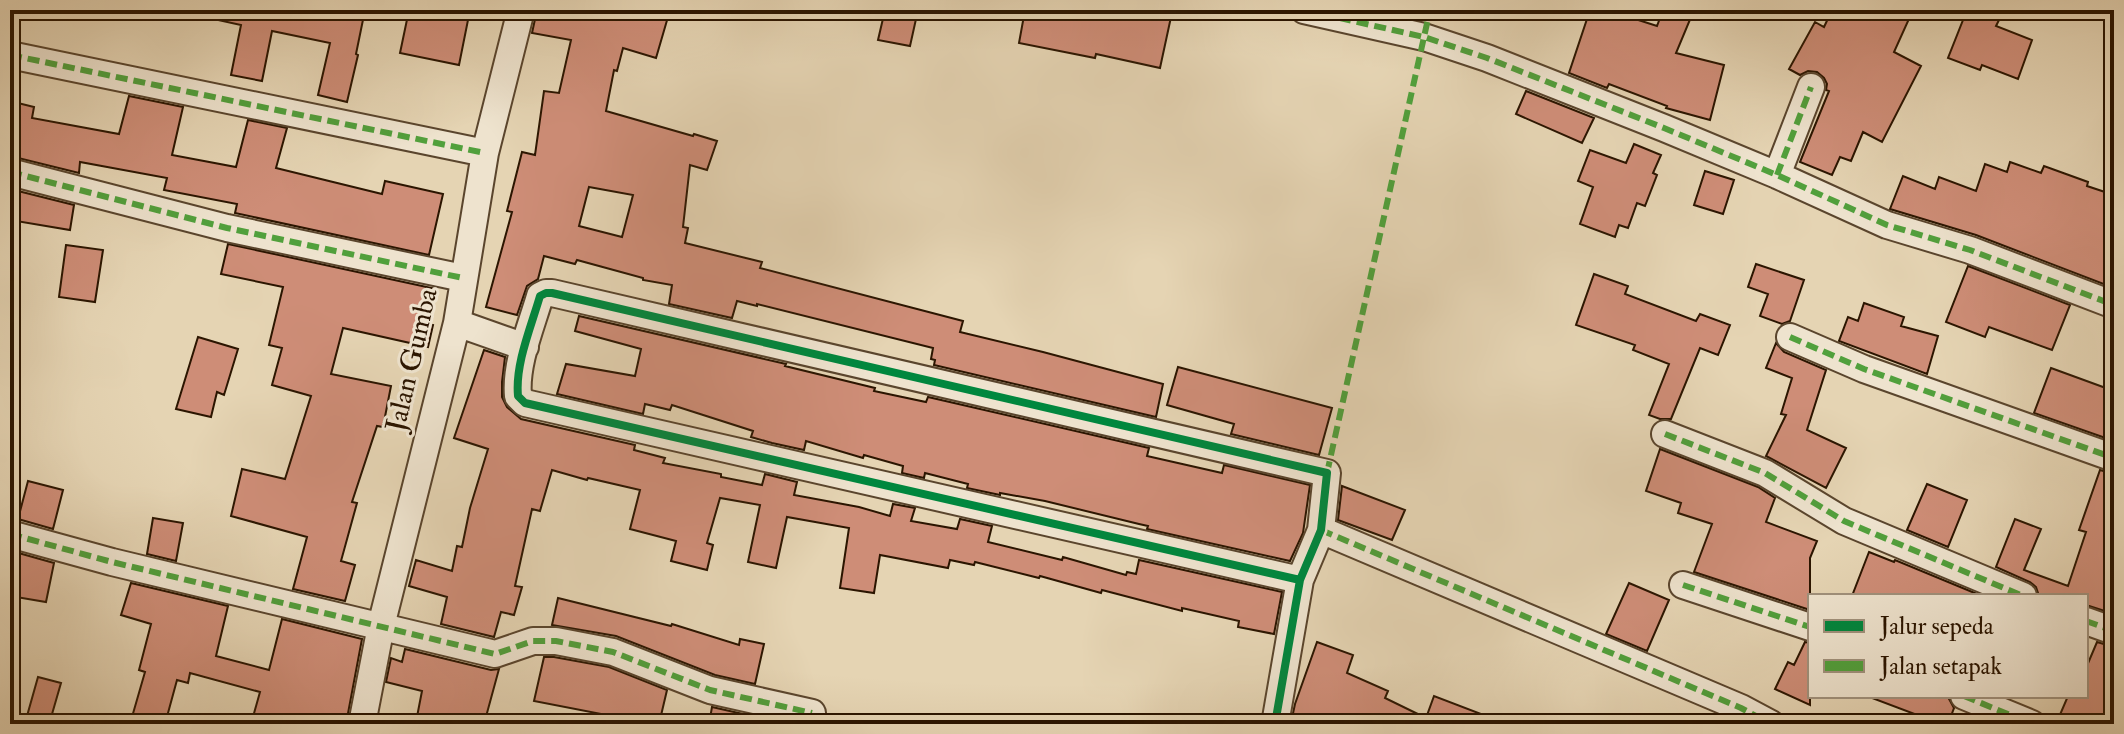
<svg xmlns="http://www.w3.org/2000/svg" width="2124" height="734" viewBox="0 0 2124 734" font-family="'IM FELL Double Pica',serif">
<rect width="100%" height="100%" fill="#e5d4b3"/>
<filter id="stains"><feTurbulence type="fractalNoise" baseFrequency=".0025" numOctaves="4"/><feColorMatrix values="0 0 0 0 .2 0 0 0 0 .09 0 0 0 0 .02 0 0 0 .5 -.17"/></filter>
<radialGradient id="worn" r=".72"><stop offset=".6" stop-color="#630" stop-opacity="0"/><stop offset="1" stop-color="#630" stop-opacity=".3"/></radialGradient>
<!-- building -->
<path fill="#ce8d77" stroke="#2b1500" stroke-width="2" fill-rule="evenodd" d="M219 10H365L356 54 358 55 347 102 318 95 330 43 272 31 262 81 231 75 241 25 218 20Z
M409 10H461L460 18 468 20 459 65 400 53Z
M537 10H670L656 58 623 48 617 71 614 70 606 111 693 136 694 134 717 141 707 170 690 165 683 227 688 228 685 243 762 262 760 268 963 321 960 332 1043 352 1163 384 1156 417 934 365 935 360 931 359 933 348 757 304V306L737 301 732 318 669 304 672 285 643 280V278L577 260 575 264 544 256 538 279 527 286 517 315 486 307 512 212 507 211 522 152 535 155 544 91 559 93 571 40 532 33ZM589 187 633 195 622 237 579 226Z
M885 10H918L910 46 878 40Z
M1025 10H1141L1171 17 1160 68 1096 54 1095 58 1019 43Z
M1590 10H1607L1657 26 1663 10H1694L1676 53 1724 65 1710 120 1666 108 1667 106 1609 84 1607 88 1569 73Z
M1832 10H1913L1894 52 1921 66 1882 142 1863 132 1851 161 1840 157 1832 175 1800 162 1829 91 1826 90 1827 84 1824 78 1817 72 1808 71 1800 75 1789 69 1815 22 1824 27Z
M1967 10H1979L2000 18 1996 26 2032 40 2018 79 1982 65 1980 70 1948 58Z
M1526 91 1594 118 1582 143 1516 114Z
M129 96 183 107 172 155 236 167 248 120 287 128 276 168 382 194 385 181 443 194 429 255 235 213 237 204 164 190 167 178 80 162 79 173 10 156V101L34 107 32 118 119 134Z
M1634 144 1661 155 1653 173 1657 175 1645 206 1637 203 1628 228 1619 225 1615 237 1580 224 1593 187 1578 181 1590 150 1626 163Z
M2010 162 2041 173 2044 166 2088 182 2087 186 2114 195V288L1976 235 1890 209 1903 176 1935 189 1939 177 1976 191 1985 164 2007 172Z
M1705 171 1734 180 1723 214 1694 205Z
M10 189 74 205 70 230 10 220Z
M228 244 436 289 428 324 433 325 428 347 343 328 331 374 391 386 383 427 377 426 352 502 357 503 341 561 355 565 345 601 293 589 307 537 231 516 242 469 285 479 311 396 272 385 282 348 269 345 283 287 221 274Z
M66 245 103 250 95 302 59 297Z
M1756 264 1804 280 1790 321 1782 324 1760 316 1768 294 1748 287Z
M1968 266 2070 305 2052 350 1989 327 1985 337 1946 322Z
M1594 274 1628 286 1625 294 1696 321 1700 314 1730 325 1718 355 1700 348 1671 419H1660L1649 415 1669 364 1633 350 1635 345 1576 325Z
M1864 303 1904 317 1901 326 1938 336 1927 374 1839 341 1848 317 1858 321Z
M579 316 786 364 785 366 875 388 874 391 926 402 928 397 1149 448 1147 456 1222 473 1224 465 1310 485 1303 533 1290 561 1147 529 1148 526 1139 524 1045 501 1000 493V495L967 488 968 484 925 473 924 478 902 473 903 466 864 455 863 458 806 441 804 450 772 443 751 437 753 431 672 405 670 410 645 404 643 414 557 394 566 364 635 376 641 349 575 331Z
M198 337 238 349 224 395 217 392 211 417 176 409Z
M1776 343 1784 352 1826 370 1807 430 1846 448 1826 488 1766 456 1786 415 1781 414 1792 378 1766 368Z
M484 350 505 357 502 382V397L507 407 521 419 635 445 634 450 665 458 663 463 721 474V477L762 485 765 474 797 482 794 495 859 507 890 516 893 504 915 508 911 521 957 529 960 519 992 526 988 542 1062 560 1063 557 1126 575 1127 572 1136 574 1139 560 1282 592 1274 634 1238 627 1239 621 1182 608V611L1102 590 1101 593 1040 576 1039 578 975 562 974 565 950 560 948 568 880 555 874 593 840 588 849 528 787 517 776 568 748 562 760 505 720 498 707 543 713 545 707 570 671 561 676 541 630 529 640 490 588 478 587 480 552 470 540 511 532 509 515 586 522 587 514 615 501 612 494 637 441 624 447 597 409 586 416 560 452 571 457 546 462 547 470 508 488 449 454 438Z
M1178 367 1332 408 1319 455 1231 434 1234 424 1167 405Z
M2051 368 2114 391V441L2034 413Z
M1660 449 1758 487 1775 498 1766 522 1817 541 1810 558V610L1694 572 1712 524 1678 513 1681 503 1646 491Z
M2100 470 2114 474V614L2086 605V596H2039L2036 587 2030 582 1996 567 2015 519 2041 529 2024 570 2068 586 2086 532 2079 530Z
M28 481 63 490 53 529 18 519Z
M1927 484 1967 500 1948 547 1907 530Z
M1342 486 1405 510 1392 540 1338 520Z
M153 518 183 523 176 561 147 554Z
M15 552 54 563 46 602 10 596V581Z
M1869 552 1894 562 1895 560 1982 596H1852Z
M131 583 228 606 216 656 269 670 282 619 362 639 346 724H251L260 692 190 673 188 683 177 680 165 724H130L145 672 139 670 151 624 121 615Z
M1629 583 1669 600 1647 651 1606 634Z
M558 598 671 626 672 624 739 645 740 639 764 644 755 684 715 675 616 636 552 625Z
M1317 642 1353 655 1347 673 1388 691 1385 698 1426 718 1434 696 1502 722 1501 724H1310L1292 718 1295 704Z
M1805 642 1810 643V705L1775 689 1788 662 1794 665Z
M2097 642 2114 647V724H2056L2068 696H2086V668Z
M405 649 491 670 499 669 484 724H427L416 722 422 691 386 682 391 658 402 662Z
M544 657H554L609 667 667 690 659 724H621L622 718 534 701Z
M38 677 61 683 50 721 27 716Z
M1873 696H1945L1948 697 1954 708 1948 724H1941L1872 698Z
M712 707 743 714 741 724H709Z"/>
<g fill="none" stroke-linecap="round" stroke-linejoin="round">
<!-- street casing -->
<g stroke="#5a452d" stroke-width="30">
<path id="street" d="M1304 10 1424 37 1487 58 1664 128 1777 175 1887 225 1970 250 2114 305
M10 55 485 153
M10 172 227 228 463 278
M1777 175 1811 87
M457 323 525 347
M1790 337 1864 369 2114 458
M1665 434 1765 473 1844 521 2023 596
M1321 530 1741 708 1771 724
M10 534 112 562 495 654 533 641H556L613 652 710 690 812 713
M1683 585 1810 627
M2086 621 2114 631
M1964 696 2032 724
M362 724 381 626 457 323 485 153 521 10
M1275 724 1300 580 1321 530 1327 473 552 293H546L540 296C531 327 515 364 518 396L525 403 1300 580"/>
</g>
<!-- street -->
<use href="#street" stroke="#eee3ce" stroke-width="26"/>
<!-- quiet -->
<path stroke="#51a03c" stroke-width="6" stroke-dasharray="12 6" stroke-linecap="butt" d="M1304 10 1424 37 1487 58 1664 128 1777 175 1887 225 1970 250 2114 305
M10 55 485 153
M10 172 227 228 463 278
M1777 175 1811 87
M1790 337 1864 369 2114 458
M1665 434 1765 473 1844 521 2023 596
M1327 473 1430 10
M1321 530 1741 708 1771 724
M10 534 112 562 495 654 533 641H556L613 652 710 690 812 713
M1683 585 1810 627
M2086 621 2114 631
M1964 696 2032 724"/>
<!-- cycleway casing -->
<g stroke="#eee3ce" stroke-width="13">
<path id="cycleway" d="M1275 724 1300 580 1321 530 1327 473 552 293H546L540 296C531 327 515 364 518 396L525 403 1300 580"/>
</g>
<!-- cycleway -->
<use href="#cycleway" stroke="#00873e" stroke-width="8"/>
</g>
<g text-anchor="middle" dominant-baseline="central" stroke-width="6" stroke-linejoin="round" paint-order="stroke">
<!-- street labels -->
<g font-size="28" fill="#2b1500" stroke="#eee3ce">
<text transform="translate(412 360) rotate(-77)">Jalan Gumba</text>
</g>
</g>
<!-- margin -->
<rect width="2124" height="734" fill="none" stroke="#e5d4b3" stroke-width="40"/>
<rect x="12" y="12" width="2100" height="710" fill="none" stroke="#2b1500" stroke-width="4"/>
<rect x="20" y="20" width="2084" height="694" fill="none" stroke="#2b1500" stroke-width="2"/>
<!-- legend -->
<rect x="1808" y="594" width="280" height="104" fill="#eee3ce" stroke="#a0917c" stroke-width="2"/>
<rect x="1824" y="620" width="40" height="12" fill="#00873e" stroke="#a0917c" stroke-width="2"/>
<text x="1880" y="634" font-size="24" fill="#2b1500">Jalur sepeda</text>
<rect x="1824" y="660" width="40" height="12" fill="#51a03c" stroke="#a0917c" stroke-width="2"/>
<text x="1880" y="674" font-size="24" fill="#2b1500">Jalan setapak</text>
<rect width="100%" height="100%" filter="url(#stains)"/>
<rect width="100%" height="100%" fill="url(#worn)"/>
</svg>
